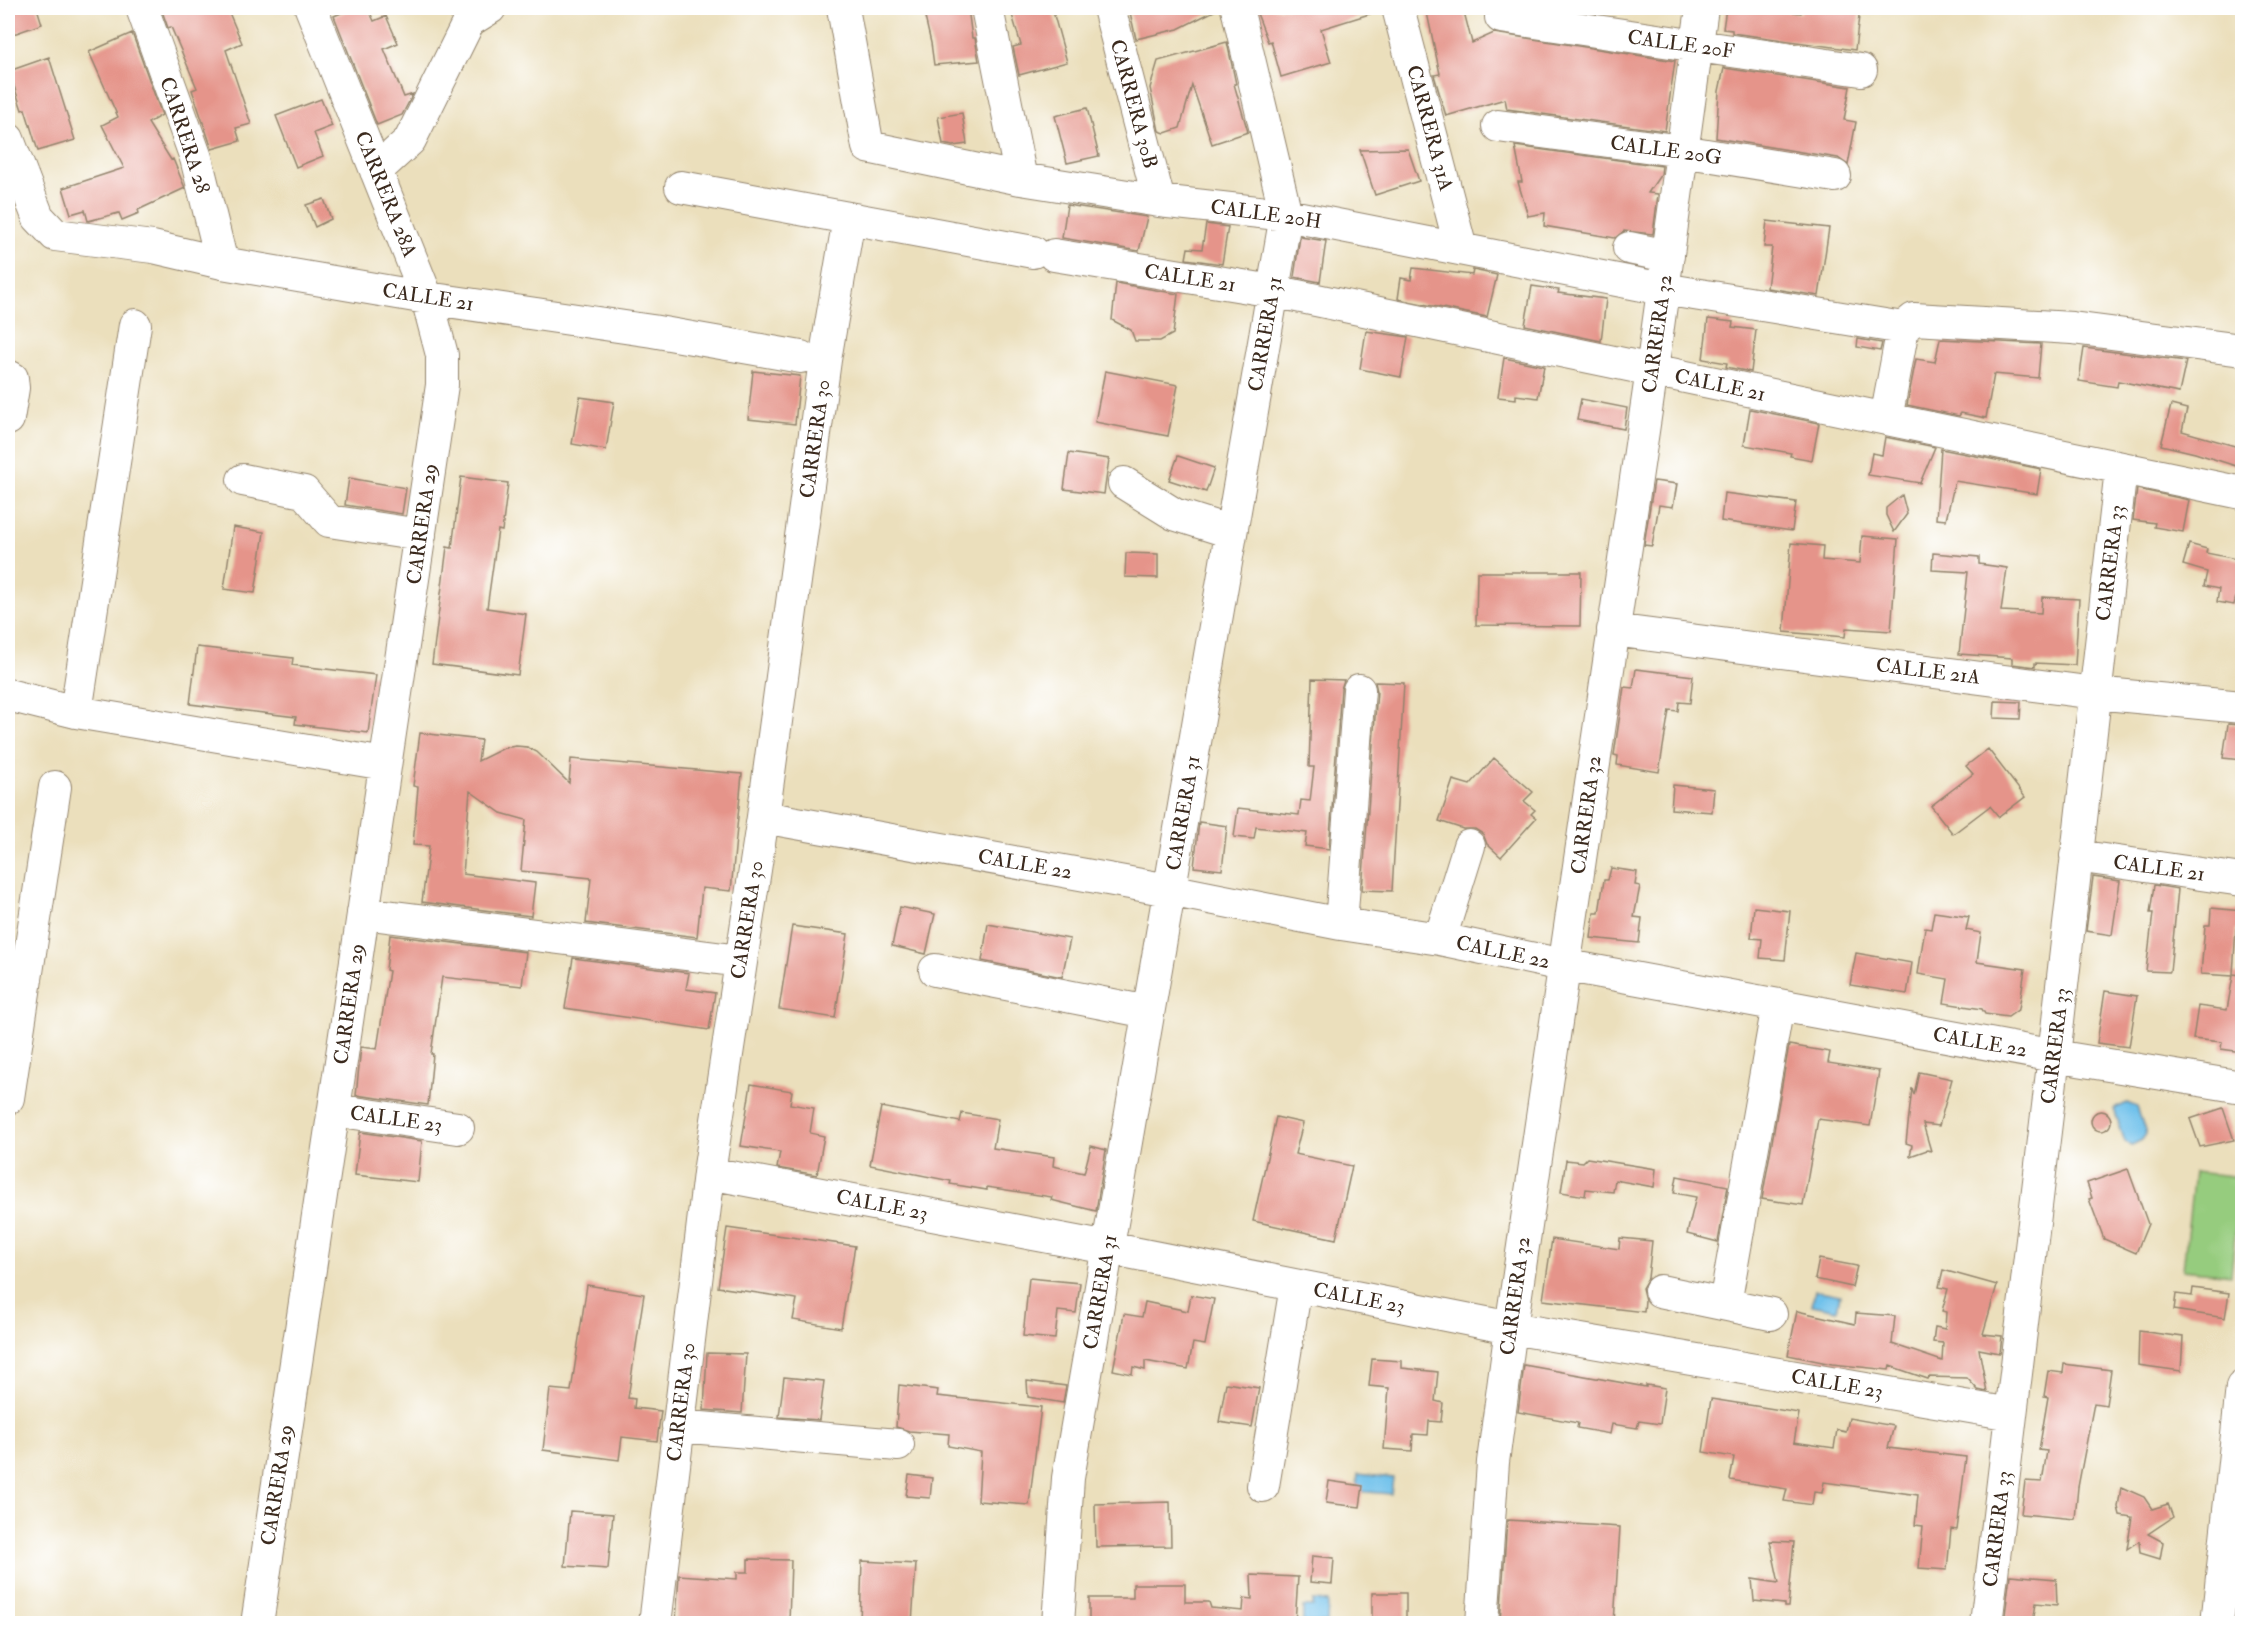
<svg xmlns="http://www.w3.org/2000/svg" width="2250" height="1631" viewBox="0 0 2250 1631" font-family="'IM FELL Double Pica',serif">
<rect width="100%" height="100%" fill="#fff"/>
<filter id="ink" filterUnits="userSpaceOnUse"><feTurbulence type="fractalNoise" baseFrequency=".0167" numOctaves="2"/><feDisplacementMap in="SourceGraphic" scale="12" xChannelSelector="R" yChannelSelector="G"/><feConvolveMatrix kernelMatrix="1 2 1 2 8 2 1 2 1" color-interpolation-filters="sRGB"/></filter>
<filter id="wash" filterUnits="userSpaceOnUse"><feTurbulence type="fractalNoise" baseFrequency=".008" numOctaves="4" result="noise"/><feDisplacementMap in="SourceGraphic" scale="24" xChannelSelector="R" yChannelSelector="G"/><feGaussianBlur stdDeviation="1.35" result="paint"/><feColorMatrix in="noise" values="0 0 0 0 0 0 0 0 0 0 0 0 0 0 0 0 0 1.4 0 .05"/><feComposite in="paint" operator="in"/></filter>
<g filter="url(#wash)">
<rect width="100%" height="100%" fill="#ebdfbc"/>
<!-- green -->
<path fill="#96cc7e" stroke="#687b4e" stroke-width="1.5" d="M2194 1172 2241 1177 2231 1275 2183 1270Z"/>
<!-- water -->
<path fill="#70c1eb" stroke="#567684" stroke-width="1.5" d="M2127 1103 2137 1107 2146 1134 2142 1140 2132 1145 2125 1142 2114 1109Z
M1815 1290 1840 1295 1837 1310 1812 1305Z
M1358 1474 1393 1478 1391 1494 1356 1491Z
M1313 1601 1328 1602 1327 1623H1303V1607H1313Z"/>
<g id="blocks">
<!-- building -->
<path fill="#e5948a" d="M8 8H37L42 24 8 36Z
M161 8H227L242 43 226 50 251 124 236 128 240 141 212 149 192 90 197 88 171 27 168 28Z
M353 8H368L374 21 386 16 398 43 384 49 404 97 413 94 402 115 377 125 334 16Z
M968 8 972 38H975L979 61 934 65 931 43 924 13Z
M1010 8H1052L1067 62 1019 75 1013 47 1021 45Z
M1129 8H1220L1178 29 1136 39Z
M1255 8H1378L1379 11 1321 29 1331 62 1281 77 1271 41 1268 42Z
M1426 8H1463L1472 43 1494 33 1675 61 1665 131 1507 109 1505 99 1446 116 1434 75 1440 74Z
M1726 8H1755L1801 13 1802 8H1860L1855 50 1732 33V30L1723 29Z
M132 33 162 115 148 123 171 160 173 159 185 188 138 210 139 213 122 220 119 213 88 221 85 210 71 214 63 188 124 168 102 125 118 117 89 52Z
M1227 42 1236 84H1234L1248 132 1212 144 1192 85 1180 128 1165 133 1159 131 1150 88 1158 61Z
M49 57 75 140 38 151 25 109 22 110 9 71Z
M1724 68 1850 87 1844 120 1856 122 1848 165 1838 158 1716 138 1719 91Z
M321 99 332 126 314 133 323 156 296 167 276 116Z
M1087 108 1099 156 1067 163 1055 116Z
M962 113 967 144 953 146 943 144 938 117Z
M1515 146 1662 166 1661 174 1648 193 1658 194 1653 234 1624 231 1615 238 1544 226 1545 213 1528 216 1518 182H1522Z
M1408 149 1419 181 1375 195 1360 150Z
M324 199 331 219 315 227 306 205Z
M1067 205 1147 217 1139 251 1062 238Z
M1767 221 1829 228 1819 296 1767 288 1772 247H1764Z
M1206 224 1228 227 1222 264 1186 259 1188 248 1202 249Z
M1300 237 1326 241 1320 282 1294 277Z
M1413 268 1472 275 1473 270 1497 275 1487 317 1398 299 1401 278 1411 280Z
M1116 283 1178 294 1173 334 1160 341H1135L1131 330 1112 320Z
M1532 286 1559 290 1558 293 1606 299 1601 341 1525 325Z
M1708 319 1733 322 1732 327 1756 330 1751 372 1726 367 1727 363 1703 359Z
M1366 331 1408 337 1401 377 1360 369Z
M1858 339 1882 343 1880 351 1857 347Z
M1940 339 2041 344 2038 378 1994 374 1986 418 1961 413 1959 416 1907 405 1916 359 1935 362Z
M2084 348 2186 361 2179 393 2118 381 2117 387 2079 381Z
M1504 358 1544 366 1538 398 1516 395V399L1498 397Z
M753 371 800 376 795 424 748 419Z
M1105 371 1178 385 1168 436 1095 422Z
M580 397 614 402 606 450 572 444Z
M1581 399 1627 408 1624 429 1577 420Z
M2171 405 2187 409 2182 431 2242 448V468L2195 453 2161 445Z
M1750 409 1819 423 1812 460 1790 456 1791 453 1744 445Z
M1885 437 1935 447 1920 483 1868 475 1872 453 1882 455Z
M1941 449 2041 469 2037 494 1955 481 1946 520 1936 519Z
M1069 453 1109 459 1104 494 1064 489Z
M1178 456 1214 468 1206 492 1169 480Z
M461 477 508 483 502 531 498 530 487 608 526 614 518 675 432 664 447 547 452 548Z
M349 478 406 488 402 514 345 505Z
M1654 481 1677 484 1673 507 1659 505 1652 546 1644 545Z
M2137 489 2189 500 2183 532 2154 527 2155 523 2133 520Z
M1724 493 1796 502 1792 531 1721 521Z
M1902 495 1907 514 1894 532 1886 515V508Z
M233 527 264 532 255 593 224 589Z
M1862 536 1898 539 1891 631 1846 628 1845 637 1784 632 1791 543 1823 546 1822 560 1860 563Z
M2189 544 2207 549 2206 553 2242 560V594L2237 593 2234 605 2217 602 2219 589 2204 586 2207 572 2183 565Z
M1126 553 1158 554V578L1125 577Z
M1933 553 1979 557V564L2007 568 2001 611 2041 613 2042 597 2079 599 2075 665 2035 663V667L2012 664V658L1959 654 1968 572 1932 570Z
M1477 572H1581L1580 626 1476 625Z
M197 647 293 658 292 665 376 675 368 733 295 724 296 717 190 704Z
M1636 669 1693 676 1690 703 1679 702 1678 711 1669 710 1659 772 1617 765 1618 756 1614 755 1624 687 1633 688Z
M1312 679 1344 680 1341 689 1329 849 1305 846 1307 833 1256 827 1254 839 1234 837 1238 808 1299 815 1301 800 1310 801 1314 767H1309Z
M1375 682 1404 683 1392 891 1362 890 1377 691Z
M1995 701 2021 702 2020 719 1994 718Z
M2228 724 2242 725V760L2223 758Z
M420 733 481 740 478 761 504 748 516 746 527 747 537 752 569 783 571 759 742 774 731 891 702 888 697 937 586 923 591 878 521 871 526 820 501 813 470 791 463 874 535 883 531 916 422 902 429 846 413 845 418 787 413 786Z
M1988 749 2025 797 1999 817 1990 806 1953 834 1931 806 1973 774 1966 766Z
M1494 758 1533 792 1524 801 1535 810 1531 814 1536 818 1501 857 1487 844 1483 834 1475 829H1463L1439 821 1453 780 1470 785Z
M1673 785 1714 789 1712 812 1671 809Z
M1199 822 1227 826 1222 870 1194 867Z
M1611 868 1637 872 1635 885 1640 886 1634 917 1642 918 1639 943 1591 938 1594 913H1599L1604 880H1608Z
M2093 877 2120 881 2112 935 2086 931Z
M2154 885 2178 889 2170 972 2146 971 2153 913H2150Z
M900 907 935 914 926 954 892 946Z
M1754 907 1790 911 1785 960 1760 958 1762 939 1751 938Z
M2211 908 2242 911V930L2236 929 2233 974 2242 975V1052L2221 1049 2222 1042 2193 1039 2198 1006 2227 1010 2233 976 2201 974 2205 925H2210Z
M1934 912 1969 917 1966 930 1981 933 1977 962 2025 969 2019 1009 2008 1017 1985 1014 1982 1009 1944 1003 1948 979 1918 974 1925 928 1931 929Z
M988 924 1070 939 1062 977 982 961Z
M792 926 848 934 835 1018 779 1009Z
M390 935 526 952 522 986 442 977 431 1054H433L428 1105 356 1095 361 1047 377 1049 389 971 386 970Z
M1856 953 1912 963 1907 994 1850 985Z
M573 958 689 973 686 989 715 993 709 1030 565 1008Z
M2105 991 2137 996 2129 1047 2097 1043Z
M1789 1045 1830 1052 1828 1063 1879 1071 1870 1126 1818 1119 1803 1205 1762 1199Z
M1919 1072 1952 1079 1939 1126 1923 1124 1931 1151 1927 1150 1910 1156 1912 1145 1906 1143 1912 1088 1914 1095Z
M751 1084 792 1091 790 1104 814 1108 810 1133 824 1136 817 1175 777 1168 780 1152 741 1146Z
M881 1107 960 1122 962 1113 998 1119 993 1148 1054 1157 1053 1166 1084 1173 1091 1146 1106 1150 1096 1211 1051 1200 1052 1197 987 1187V1190L950 1184 951 1181 870 1165Z
M2223 1108 2234 1140 2200 1147 2190 1119Z
M2091 1121a10 10 0 1 1 20 0a10 10 0 1 1-20 0Z
M1276 1117 1303 1123 1295 1154 1352 1166 1336 1239 1253 1221Z
M360 1132 422 1141 418 1182 355 1175Z
M1587 1158 1656 1169 1654 1187 1615 1180 1613 1192 1586 1189 1585 1196 1561 1192 1566 1160 1583 1162Z
M2128 1169 2148 1224 2136 1253 2104 1239 2089 1199 2092 1198 2087 1183Z
M1677 1176 1728 1186 1718 1242 1687 1234 1696 1197 1674 1193Z
M727 1228 855 1246 841 1328 793 1320 797 1299 718 1287Z
M1620 1238 1652 1241 1648 1278 1642 1288 1645 1300 1644 1312 1543 1300 1552 1239 1619 1249Z
M1819 1259 1857 1266 1852 1287 1815 1279Z
M1943 1270 1997 1285 1983 1334 2002 1336 2000 1353 1979 1349 1987 1392 1978 1390 1967 1378 1929 1377 1928 1379 1890 1366 1889 1370 1832 1364 1788 1355 1797 1311 1855 1324 1856 1313 1895 1316 1892 1344 1942 1361 1943 1343 1933 1342 1935 1327 1945 1329 1946 1312 1942 1311 1948 1289 1939 1287Z
M1029 1278 1080 1283 1076 1313 1058 1311 1055 1339 1023 1336Z
M587 1285 644 1294 628 1398 635 1399 634 1408 661 1411 657 1441 622 1437 619 1460 543 1450 550 1389 571 1391Z
M2193 1288 2229 1293 2225 1318 2174 1310 2176 1294 2192 1296Z
M1191 1295 1214 1299 1205 1345 1193 1343 1188 1369 1145 1361V1370L1133 1367 1132 1374 1113 1370 1124 1314 1142 1317 1145 1302 1188 1311Z
M2139 1331 2183 1337 2181 1371 2138 1365Z
M707 1353 746 1354 742 1413 704 1410Z
M1372 1359 1402 1361V1368L1438 1372 1435 1401 1443 1403 1441 1422 1429 1421 1428 1435 1413 1434 1412 1451 1384 1449 1389 1388 1369 1386Z
M2064 1364 2111 1370 2106 1405 2094 1403 2078 1487 2075 1519 2021 1514 2025 1481 2042 1482 2047 1451 2039 1450 2048 1397 2044 1396 2048 1371 2063 1373Z
M1524 1365 1646 1387V1385L1665 1388 1660 1424 1639 1421 1637 1428 1612 1424 1610 1434 1577 1428 1578 1423 1518 1412Z
M784 1377 824 1381 819 1420 779 1417Z
M1027 1381 1066 1386 1063 1403 1028 1397Z
M1226 1383 1259 1388 1252 1427 1219 1422Z
M899 1385 938 1390 937 1396 1041 1407 1029 1505 978 1501 981 1452 948 1446 949 1434 909 1431 896 1427Z
M1711 1399 1799 1413 1794 1442 1834 1448 1837 1430 1846 1432 1849 1418 1894 1426 1888 1448 1966 1457 1957 1530 1951 1529 1947 1570 1919 1568 1923 1526 1915 1525 1918 1495 1824 1482 1822 1493 1814 1492 1812 1505 1784 1501 1787 1489 1730 1480 1734 1457 1703 1452Z
M909 1475 932 1478 930 1498 906 1496Z
M1329 1481 1363 1486 1360 1507 1326 1503Z
M2121 1487 2144 1497 2152 1509 2168 1504 2173 1517 2148 1534 2163 1542 2160 1559 2140 1553 2139 1541 2127 1549 2132 1517 2120 1515 2118 1507Z
M1170 1502 1171 1546 1096 1547 1095 1504Z
M570 1511 613 1514 608 1569 565 1566Z
M1507 1520 1620 1527 1614 1623H1500Z
M1770 1541 1794 1542 1788 1607H1784V1604L1754 1601 1752 1579 1779 1583Z
M1312 1556 1334 1558 1332 1584 1310 1582Z
M748 1559 791 1560 789 1623 676 1621 679 1575 737 1579V1572H748Z
M862 1561 916 1564 912 1623H860Z
M1251 1575 1298 1577 1295 1623H1089V1598H1133V1584H1185V1602H1209L1211 1608 1243 1611 1244 1598 1252 1599Z
M2010 1575 2056 1579 2057 1605 2036 1603 2033 1623H2004Z
M1372 1593H1406V1623H1372Z"/>
</g>
</g>
<g filter="url(#ink)">
<use href="#blocks" fill-opacity="0" stroke="#93846d" stroke-width="1.5"/>
<g fill="none" stroke-linecap="round" stroke-linejoin="round">
<!-- minor casing -->
<g stroke="#93846d" stroke-width="34">
<path id="minor" d="M142 8 196 158 222 263
M843 8 868 147 1021 179 1159 201 1286 215 1663 289 1903 328
M987 8 1021 179
M1109 8 1159 201
M1398 8 1461 249
M1502 8 1501 17 1861 70
M1498 126 1682 151 1835 176
M8 139 38 217 55 235 153 247 222 263 427 298 652 331 801 357
M376 171 410 140 469 21 490 8
M681 187 1033 252
M1629 248 1668 256
M1054 255 1273 291 2242 493
M8 376 12 378 13 388 8 419
M1886 419 1903 328 1914 319 2072 328 2242 350
M243 480 304 492 329 521 420 535
M1124 483 1174 514 1231 532
M1613 630 2095 693 2242 707
M8 695 76 712 385 764
M76 712 135 325
M763 817 1169 890 1341 924 1440 939 1563 965 2054 1056 2242 1087
M2076 856 2242 880
M363 913 740 961
M1341 924 1359 690
M1440 939 1469 846
M935 970 1148 1012
M8 1098 55 787
M334 1110 458 1128
M709 1173 1108 1248 1511 1328 2011 1414
M1660 1291 1771 1314
M1725 1304 1778 1005
M678 1426 898 1445
M1263 1486 1296 1286
M257 1624 442 385V355L427 298 311 8
M655 1624 709 1173 763 817 825 360 849 218
M1058 1624 1068 1478 1286 215 1237 8
M1482 1624 1493 1462 1511 1328 1652 370 1702 8
M1986 1624 2054 1056 2121 469
M2217 1624 2242 1387"/>
</g>
<!-- minor -->
<use href="#minor" stroke="#fff" stroke-width="32"/>
</g>
</g>
<g text-anchor="middle" dominant-baseline="central" stroke-width="4.5" stroke-linejoin="round" paint-order="stroke">
<!-- street labels -->
<g font-size="20" fill="#3b2a1e" stroke="#fff">
<text transform="translate(1681 44) rotate(8)">CALLE 20F</text>
<text transform="translate(1134 104) rotate(75)">CARRERA 30B</text>
<text transform="translate(1430 128) rotate(75)">CARRERA 31A</text>
<text transform="translate(185 135) rotate(72)">CARRERA 28</text>
<text transform="translate(1666 150) rotate(8)">CALLE 20G</text>
<text transform="translate(386 194) rotate(68)">CARRERA 28A</text>
<text transform="translate(1266 214) rotate(8)">CALLE 20H</text>
<text transform="translate(1190 278) rotate(9)">CALLE 21</text>
<text transform="translate(428 297) rotate(9)">CALLE 21</text>
<text transform="translate(1265 334) rotate(-80)">CARRERA 31</text>
<text transform="translate(1657 334) rotate(-82)">CARRERA 32</text>
<text transform="translate(1720 385) rotate(12)">CALLE 21</text>
<text transform="translate(815 439) rotate(-82)">CARRERA 30</text>
<text transform="translate(422 524) rotate(-82)">CARRERA 29</text>
<text transform="translate(2110 563) rotate(-83)">CARRERA 33</text>
<text transform="translate(1928 671) rotate(7)">CALLE 21A</text>
<text transform="translate(1183 813) rotate(-80)">CARRERA 31</text>
<text transform="translate(1586 815) rotate(-82)">CARRERA 32</text>
<text transform="translate(1025 864) rotate(10)">CALLE 22</text>
<text transform="translate(2159 868) rotate(8)">CALLE 21</text>
<text transform="translate(747 920) rotate(-81)">CARRERA 30</text>
<text transform="translate(1503 952) rotate(12)">CALLE 22</text>
<text transform="translate(349 1004) rotate(-82)">CARRERA 29</text>
<text transform="translate(1980 1042) rotate(10)">CALLE 22</text>
<text transform="translate(2055 1046) rotate(-83)">CARRERA 33</text>
<text transform="translate(396 1119) rotate(8)">CALLE 23</text>
<text transform="translate(882 1205) rotate(11)">CALLE 23</text>
<text transform="translate(1100 1292) rotate(-80)">CARRERA 31</text>
<text transform="translate(1515 1296) rotate(-82)">CARRERA 32</text>
<text transform="translate(1359 1298) rotate(11)">CALLE 23</text>
<text transform="translate(1837 1384) rotate(10)">CALLE 23</text>
<text transform="translate(681 1402) rotate(-83)">CARRERA 30</text>
<text transform="translate(277 1485) rotate(-81)">CARRERA 29</text>
<text transform="translate(1997 1529) rotate(-83)">CARRERA 33</text>
</g>
</g>
<!-- margin -->
<rect width="2250" height="1631" fill="none" stroke="#fff" stroke-width="30"/>
</svg>
